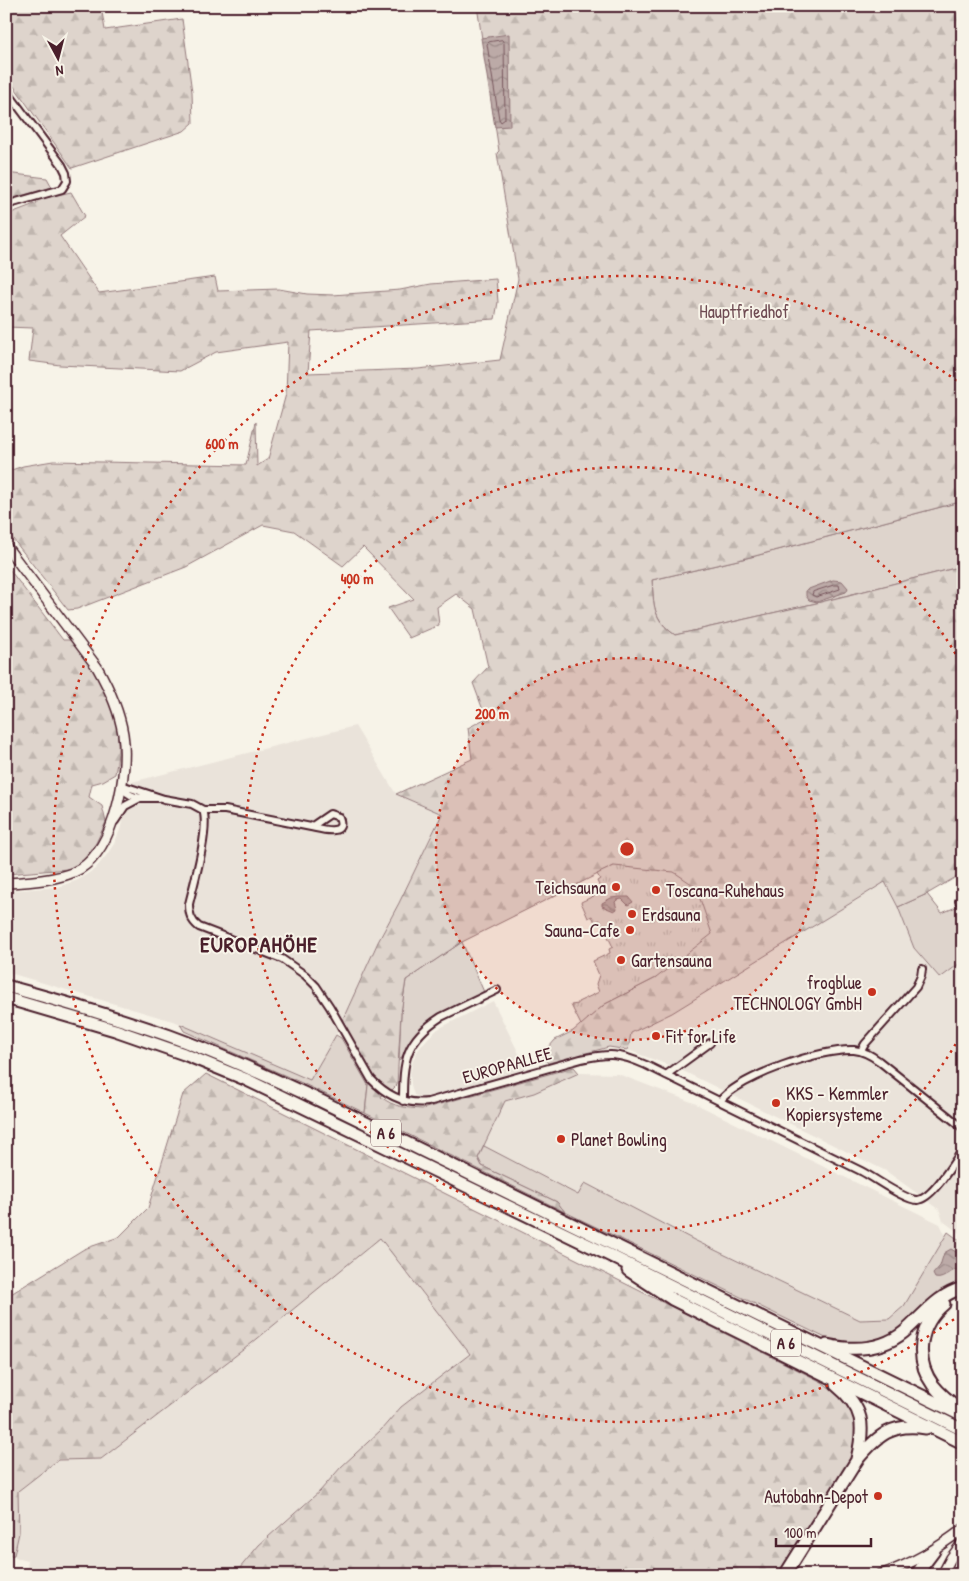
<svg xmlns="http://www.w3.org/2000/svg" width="969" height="1581" viewBox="0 0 969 1581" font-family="'Patrick Hand',sans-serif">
<defs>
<pattern id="forest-firs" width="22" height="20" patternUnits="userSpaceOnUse" patternTransform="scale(1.25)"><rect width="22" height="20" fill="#ded4cc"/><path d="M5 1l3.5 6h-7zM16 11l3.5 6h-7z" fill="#c0b6af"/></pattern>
<pattern id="park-tufts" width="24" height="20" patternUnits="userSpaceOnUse" patternTransform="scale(1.25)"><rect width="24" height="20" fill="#ded4cc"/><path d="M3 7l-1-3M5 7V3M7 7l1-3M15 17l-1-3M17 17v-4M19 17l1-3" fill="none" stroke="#c0b6af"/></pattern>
<pattern id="water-waves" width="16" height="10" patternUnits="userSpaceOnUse" patternTransform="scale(1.25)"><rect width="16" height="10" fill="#bcaaa7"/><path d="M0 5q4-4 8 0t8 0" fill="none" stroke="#9b8a88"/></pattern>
</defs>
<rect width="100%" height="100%" fill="#f7f3e8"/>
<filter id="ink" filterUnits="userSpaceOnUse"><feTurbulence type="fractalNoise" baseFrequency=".02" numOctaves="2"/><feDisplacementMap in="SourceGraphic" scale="10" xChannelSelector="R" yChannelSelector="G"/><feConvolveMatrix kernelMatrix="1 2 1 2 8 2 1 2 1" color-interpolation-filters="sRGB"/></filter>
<g filter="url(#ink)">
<!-- built -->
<path fill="#eae3da" d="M355 726 396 794 442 813 399 903 378 942 336 1035 310 1080 176 1022 6 972V891L58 887 78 880 95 869 106 856 114 844 120 830 132 782Z
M885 882 898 907 914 948 940 978 963 961V1236L943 1221 939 1209 886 1171 679 1069 628 1050 631 1033 672 1013Z
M493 1001 526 1068 439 1094 421 1098 414 1095 411 1085 410 1074 413 1060 418 1050 428 1038 438 1029Z
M579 1073 618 1074 694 1103 940 1224 946 1236 904 1306 889 1319 860 1320 694 1240 585 1183 579 1195 484 1146 505 1101 534 1093Z
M380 1238 470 1354 401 1407 381 1430 341 1467 320 1491 259 1545 234 1575H58L27 1567 28 1561 16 1558 14 1555 19 1533 17 1492 58 1460 101 1459 252 1343Z"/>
<!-- grass -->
<path fill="#ded4cc" stroke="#947a7c" d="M956 503 963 505V566L821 602 675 635C652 618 654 605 652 580L755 556Z
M927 894 942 913 963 904V961L940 978 914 948 898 907Z
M462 942 484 992 440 1014 420 1029 399 1061 401 1013 406 980Z
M180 1024 310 1080 336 1035 341 1038 368 1085 365 1113 302 1083 184 1031Z
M484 1146 578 1195 585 1183 694 1240 860 1320 889 1319 904 1306 948 1232 963 1243V1285L892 1335 877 1342 838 1344 565 1212 557 1202 482 1166 478 1158Z"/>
<!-- forest -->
<path fill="url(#forest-firs)" stroke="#947a7c" d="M6 6H101L105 30 182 19 192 92 193 123 184 131 72 168 6 75Z
M477 6H963V505L956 503 755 556 652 580C654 605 652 619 675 635L821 602 963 566V873L927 894 898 907 885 882 672 1013 631 1033 628 1050 609 1047 548 1063 544 1059 543 1054 555 1040 573 1031 605 1004 656 978 614 866 462 942 406 980 401 1013 397 1085 392 1090 385 1089 381 1097C394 1107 406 1108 422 1109L574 1067 579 1073 534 1093 505 1101 478 1158 482 1166 557 1202 565 1212 365 1113 368 1085 373 1075 342 1021 378 942 399 903 442 814 396 794 472 759 468 728 486 718 473 683 488 667 475 609 456 594 437 607 439 625 409 638 388 608 414 599 363 547 343 566 294 531 263 525 186 567 77 609 68 610 6 530V472L23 466 53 461 246 465 256 422 257 466 268 459 286 394 288 342 216 352 180 371 60 365 29 361 33 328 6 327V215L37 203 36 200 71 192 85 216 60 236 99 293 215 277 218 291 279 289 307 294 333 295 400 290 431 284 496 279 498 302 495 319 311 331 308 373 418 369 500 360 518 279 497 153 499 151Z
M6 173 47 178 52 187 6 200Z
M6 565 63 640H73C103 684 127 717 115 774L103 781 92 784 89 797 102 806 106 822 96 843 82 863 68 869 6 874Z
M206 1074 822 1382 845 1400 856 1418 858 1443 841 1475 777 1575H234L259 1545 320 1491 341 1467 381 1430 401 1407 470 1354 380 1238 252 1343 101 1459 58 1460 18 1491 19 1533 14 1555 6 1556V1297L84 1249 119 1237 148 1208 183 1094Z"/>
<!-- park -->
<path fill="url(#park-tufts)" stroke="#947a7c" d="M614 866 674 872 696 887 712 934 656 978 605 1004 581 1025 571 1005 578 1004V1002L599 992 596 984 599 975 593 961 610 953 609 949 613 947 600 920 595 922 592 916 588 918 581 902 602 892 597 881 600 879 597 874Z"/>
<!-- water -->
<path fill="url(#water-waves)" stroke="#8e7275" d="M509 34 510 126 495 127 481 38Z
M833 580 842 581 848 588 846 592 817 602 809 600 806 596V590Z
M620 897H629L633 902 628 905 622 899 617 900 615 902 617 909 614 911 602 906V903L611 898Z
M951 1249 963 1256V1270C951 1266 946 1281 935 1278L933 1274 940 1266 944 1253Z"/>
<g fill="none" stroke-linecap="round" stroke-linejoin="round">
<!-- shore -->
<path stroke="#78575d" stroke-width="1" d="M502 40 504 43 505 119 501 122 499 119 487 44 489 42Z
M834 585H839L840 589 816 597 812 595 813 592Z"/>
<!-- street casing -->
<g stroke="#4a1f2b" stroke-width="10">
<path id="street" d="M6 90 62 165 66 173 67 181 62 189 6 205
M121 785 164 799 192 804 203 810C210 828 194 883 189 904 189 914 191 921 199 927L282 959 305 975 316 986 330 1007 371 1079C387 1096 405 1105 428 1102L581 1059C610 1053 619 1053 646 1065 718 1101 790 1136 861 1171 875 1178 906 1201 918 1200 933 1198 954 1162 963 1149
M121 785C128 800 144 798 158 798
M203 810H225L311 827 330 814 339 817C347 837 321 829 311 827
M115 821 125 806 140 798
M959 901H963
M861 1051 865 1044 916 987 921 976 922 969
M666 1075 710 1043
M403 1101C403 1061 405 1040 441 1017L497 990
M720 1101C740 1076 822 1048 854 1050 864 1051 871 1055 879 1061L963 1128"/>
</g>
<!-- secondary casing -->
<g stroke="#4a1f2b" stroke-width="12">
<path id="secondary" d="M6 546 97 667C109 688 119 709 123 734 129 772 115 847 80 869 62 880 28 882 6 883
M880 1575C914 1563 935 1550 963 1529
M942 1575 951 1558 963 1542"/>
</g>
<!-- highway casing -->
<g stroke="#4a1f2b" stroke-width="15">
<path id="highway" d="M6 986C61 1001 116 1017 170 1036 222 1055 271 1078 321 1101L963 1416
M6 998 115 1030 184 1054 245 1079 609 1255 963 1430
M628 1270 672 1299 963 1443
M944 1304C919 1325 914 1359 933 1385 941 1395 950 1402 960 1409
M827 1345C854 1351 882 1350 904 1332 924 1315 937 1295 963 1288
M836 1385C864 1408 865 1425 857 1459
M785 1575 857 1460C877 1436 892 1422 926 1428
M916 1575 934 1551
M960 1575 963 1569"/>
</g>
<!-- street -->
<use href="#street" stroke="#f7f3e8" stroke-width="6"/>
<!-- secondary -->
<use href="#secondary" stroke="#f7f3e8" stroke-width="9"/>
<!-- highway -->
<use href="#highway" stroke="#f7f3e8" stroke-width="11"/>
</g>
</g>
<!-- distance rings -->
<circle cx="627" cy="849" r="191" fill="#c8321e" fill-opacity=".12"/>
<g fill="none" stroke="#c8321e" stroke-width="2.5" stroke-dasharray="2.5 5">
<circle cx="627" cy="849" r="191"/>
<path d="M963 1031A382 382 0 1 1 963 667"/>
<path d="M960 1315A573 573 0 1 1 960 383"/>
</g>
<!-- markers -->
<g fill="#c8321e" stroke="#f7f3e8" stroke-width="2">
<circle cx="616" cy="887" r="5"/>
<circle cx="656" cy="890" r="5"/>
<circle cx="632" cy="914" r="5"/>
<circle cx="630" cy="930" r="5"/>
<circle cx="621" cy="960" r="5"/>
<circle cx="872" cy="992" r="5"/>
<circle cx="656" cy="1036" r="5"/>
<circle cx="776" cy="1103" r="5"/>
<circle cx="561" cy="1139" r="5"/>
<circle cx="878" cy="1496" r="5"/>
</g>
<g text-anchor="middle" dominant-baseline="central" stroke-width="4" stroke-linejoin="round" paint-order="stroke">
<!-- shield labels -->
<g fill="#f7f3e8" stroke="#7e5f64" stroke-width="1">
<rect x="371" y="1119.5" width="30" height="27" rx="4"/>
<rect x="771" y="1329.5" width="30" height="27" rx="4"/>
</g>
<g font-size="16" font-weight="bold" fill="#4a1f2b">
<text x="386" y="1133">A 6</text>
<text x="786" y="1343">A 6</text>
</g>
<!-- park labels -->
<g font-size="18" fill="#6f4c53" stroke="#f7f3e8">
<text x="744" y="311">Hauptfriedhof</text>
</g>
<!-- poi labels -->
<g font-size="18" fill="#4a1f2b" stroke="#f7f3e8" text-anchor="start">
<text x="606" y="887" text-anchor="end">Teichsauna</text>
<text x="666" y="890">Toscana-Ruhehaus</text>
<text x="642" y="914">Erdsauna</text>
<text x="620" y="930" text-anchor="end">Sauna-Cafe</text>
<text x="631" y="960">Gartensauna</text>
<text x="862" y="982" text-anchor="end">frogblue<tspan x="862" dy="21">TECHNOLOGY GmbH</tspan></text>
<text x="666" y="1036">Fit for Life</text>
<text x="786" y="1093">KKS - Kemmler<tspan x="786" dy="21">Kopiersysteme</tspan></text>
<text x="571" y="1139">Planet Bowling</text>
<text x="868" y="1496" text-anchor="end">Autobahn-Depot</text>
</g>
<!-- street labels -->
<g font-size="18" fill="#4a1f2b" stroke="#f7f3e8">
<text transform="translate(507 1065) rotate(-16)">EUROPAALLEE</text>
</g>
<!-- district labels -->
<g font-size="22" font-weight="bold" letter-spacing="1" fill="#4a1f2b" stroke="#f7f3e8">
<text x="259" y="944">EUROPAHÖHE</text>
</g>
</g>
<circle cx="627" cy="849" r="8" fill="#c8321e" stroke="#f7f3e8" stroke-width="2.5"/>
<g font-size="15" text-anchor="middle" font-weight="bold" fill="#c8321e" stroke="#f7f3e8" stroke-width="4" stroke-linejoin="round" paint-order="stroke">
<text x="222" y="449">600 m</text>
<text x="357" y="584">400 m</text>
<text x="492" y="719">200 m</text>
</g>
<!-- margin -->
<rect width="969" height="1581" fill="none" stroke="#f7f3e8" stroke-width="25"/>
<rect x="12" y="12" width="944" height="1556" fill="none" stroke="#4a1f2b" stroke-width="2" filter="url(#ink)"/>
<!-- north arrow -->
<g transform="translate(58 58) rotate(173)" stroke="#f7f3e8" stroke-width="4" paint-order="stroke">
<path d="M0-4L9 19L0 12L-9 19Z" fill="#4a1f2b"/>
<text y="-8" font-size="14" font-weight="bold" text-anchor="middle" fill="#4a1f2b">N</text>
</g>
<!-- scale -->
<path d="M776 1538v8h95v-8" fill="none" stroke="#4a1f2b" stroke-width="2.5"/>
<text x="784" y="1538" font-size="15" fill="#4a1f2b" stroke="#f7f3e8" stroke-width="4" paint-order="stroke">100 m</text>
</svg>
